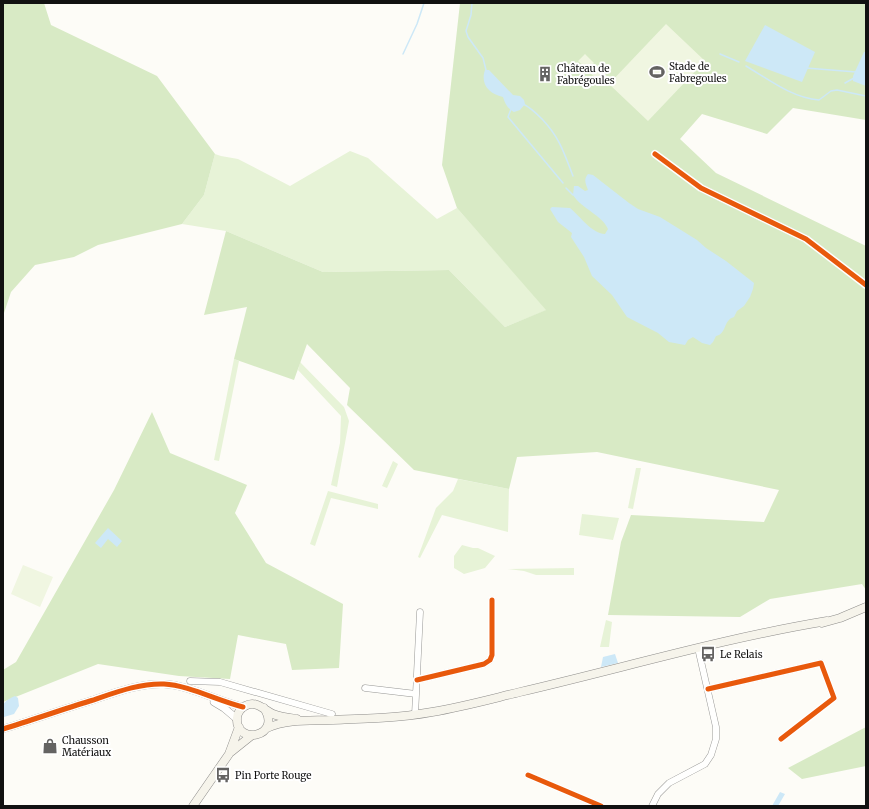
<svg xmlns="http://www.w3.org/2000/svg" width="869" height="809" viewBox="0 0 869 809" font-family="Merriweather,serif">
<rect width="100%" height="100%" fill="#fdfcf7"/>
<!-- green -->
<path fill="#e7f3d7" d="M350 151 368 158 437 219 457 208 547 310 505 327 449 270 323 272 226 231 182 224 204 195 215 154 221 156 238 159 290 186Z
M234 359 239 361 219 461 214 460Z
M300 362 344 407 349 421 337 487 331 485 340 443 341 416 298 370Z
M393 461 398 464 387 488 382 486Z
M636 468H641L633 509 628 508Z
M458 479 509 489 508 532 442 515 420 558 418 557 436 508 453 491Z
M328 491 378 504V509L331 498 315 546 310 544Z
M582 514 619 518 613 540 579 535Z
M462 545 473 548H478L495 556 485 568 464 574 454 568V556Z
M574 568V575H536L524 571 507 569Z
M606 620 612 622 609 647H600Z"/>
<!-- forest -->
<path fill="#d8eac5" d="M3 3H44L51 25 157 76 215 154 204 195 182 224 98 245 74 257 35 265 11 292 3 316Z
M460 3H866V120L793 108 767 134 702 114 680 139 716 173 866 246V590L862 584 770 599 740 617 608 615 621 542 631 515 764 522 779 490 597 452 517 457 509 489 414 470 347 405 350 388 307 344 294 380 234 359 247 307 204 315 226 231 323 272 449 270 505 327 546 310 457 208 442 165Z
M152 412 170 453 247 485 235 513 266 563 343 604 339 668 292 670 286 644 238 635 230 679 179 676 98 664 3 702V670L16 662 114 490Z
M866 727V766L802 779 788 768Z"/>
<!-- pitch -->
<path fill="#f0f6e1" d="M666 24 705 61 648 121 609 84Z
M585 54 594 63 587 69 578 61Z
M596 65 607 76 601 83 589 72Z
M23 565 53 577 40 607 11 594Z"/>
<!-- water -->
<path fill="#cde8f7" d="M765 25 815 52 802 82 745 61Z
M864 52H866V86L853 81V76Z
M485 70H489L513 95 520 96 524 100 525 104 520 110 514 112C508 109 505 104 503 97 489 94 480 84 485 70Z
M588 174 593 175 629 203 638 209 660 217 697 240 706 248 726 261 754 283 753 289 750 297 744 306 737 311 734 317C723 320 727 334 716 336L713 342 710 345 702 343 693 337 688 340 685 345 669 342 658 333 627 317 612 295 592 276 584 257 571 237 572 233 558 222 550 209 552 207 570 208C581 217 591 233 605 234L608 229C602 215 582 209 573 195L574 186H578L585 191 588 190C586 184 583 180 588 174Z
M108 528 122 541 117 547 108 539 101 548 95 543Z
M615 654 618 663 601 667 603 657Z
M15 696 18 698 19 706 14 714 4 717C0 704 4 701 15 696Z
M780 792 785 794 778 806H772Z"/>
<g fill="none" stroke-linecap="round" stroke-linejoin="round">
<!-- stream -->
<path stroke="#cde8f7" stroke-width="1.5" d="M472 3 471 15 466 31 468 37 483 58 486 70
M403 54 417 24 424 3
M720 54 739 62
M746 66C768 79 792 98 819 100L831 91 837 90 866 96
M806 68 856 72
M845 83 854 78
M523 104C530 107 537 114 542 119 560 138 564 153 573 176
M511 109 508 117 563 183
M566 188 573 195"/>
<!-- minor casing -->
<g stroke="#979795" stroke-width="7">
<path id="minor" d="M655 154 701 188 806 239 866 285
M417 680 484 664 490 660 492 655V600
M190 681 220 682 332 714
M365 688 416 694
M708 689 821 663 834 698 781 739
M415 715 420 612
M528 775 601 806
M652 806 658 794 669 783 705 764 711 755 716 739V727L698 648"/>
</g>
<!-- tertiary casing -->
<g stroke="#979795" stroke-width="8">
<path id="tertiary" d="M214 702 224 708 237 719
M3 729C32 720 61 710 90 701 114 693 139 683 164 684 188 685 218 701 243 707"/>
</g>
<!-- secondary casing -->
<g stroke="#8e8d8b" stroke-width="9">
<path id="secondary" d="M822 623 840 618 866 607
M264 708C283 737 235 746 237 718 237 713 241 708 245 706 256 700 263 709 273 714 280 717 289 718 297 719
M267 728C287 719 311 721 332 720 365 719 399 718 432 712 462 707 491 699 520 692 623 668 724 638 827 621
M231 752 251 736
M193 806 229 754 239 727"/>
</g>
<!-- minor -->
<use href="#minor" stroke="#fffffe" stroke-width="6"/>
<!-- tertiary -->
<use href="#tertiary" stroke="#fffffe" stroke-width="7"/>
<!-- secondary -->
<use href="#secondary" stroke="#f6f4eb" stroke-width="8"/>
<!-- cycleway casing -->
<g stroke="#fff" stroke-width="8">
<path id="cycleway" d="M655 154 701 188 806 239 866 285
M417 680 484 664 490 660 492 655V600
M708 689 821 663 834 698 781 739
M3 729C32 720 61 710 90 701 114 693 139 683 164 684 188 685 218 701 243 707
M528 775 601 806"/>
</g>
<!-- cycleway -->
<use href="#cycleway" stroke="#e8590c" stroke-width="5"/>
</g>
<!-- icons -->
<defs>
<g id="stadium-bare" transform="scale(1.2)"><path d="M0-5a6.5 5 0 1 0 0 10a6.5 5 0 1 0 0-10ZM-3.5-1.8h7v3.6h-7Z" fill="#646362" stroke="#fff" stroke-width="2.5" paint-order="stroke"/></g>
<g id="building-bare" transform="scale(1.2)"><path d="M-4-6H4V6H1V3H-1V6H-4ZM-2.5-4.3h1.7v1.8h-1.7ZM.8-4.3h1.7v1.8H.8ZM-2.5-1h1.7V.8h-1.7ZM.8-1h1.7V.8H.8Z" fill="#646362" stroke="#fff" stroke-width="2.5" paint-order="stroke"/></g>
<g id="bus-bare" transform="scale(1.2)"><path d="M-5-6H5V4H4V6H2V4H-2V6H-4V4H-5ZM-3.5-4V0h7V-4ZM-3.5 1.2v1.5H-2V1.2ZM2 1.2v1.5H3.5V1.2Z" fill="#646362" stroke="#fff" stroke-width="2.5" paint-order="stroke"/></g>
<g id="shop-bare" transform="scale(1.2)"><path d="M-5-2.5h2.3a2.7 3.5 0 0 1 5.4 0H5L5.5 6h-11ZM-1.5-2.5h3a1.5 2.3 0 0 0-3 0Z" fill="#646362" stroke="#fff" stroke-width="2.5" paint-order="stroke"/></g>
</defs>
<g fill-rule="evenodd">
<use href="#stadium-bare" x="657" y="72"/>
<use href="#building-bare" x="545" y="74"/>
<use href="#bus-bare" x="708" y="654"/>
<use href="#shop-bare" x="50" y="746"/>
<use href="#bus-bare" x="223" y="775"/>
</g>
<g text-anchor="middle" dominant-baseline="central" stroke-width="4" stroke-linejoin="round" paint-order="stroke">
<!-- poi labels -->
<g font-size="10" fill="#111" stroke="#fff" text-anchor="start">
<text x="669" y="66">Stade de<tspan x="669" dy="12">Fabregoules</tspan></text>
<text x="557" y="68">Château de<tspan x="557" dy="12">Fabrégoules</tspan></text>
<text x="720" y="654">Le Relais</text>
<text x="62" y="740">Chausson<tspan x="62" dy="12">Matériaux</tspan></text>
<text x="235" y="775">Pin Porte Rouge</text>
</g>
</g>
<!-- border -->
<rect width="869" height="809" fill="none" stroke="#111111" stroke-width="8"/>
</svg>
